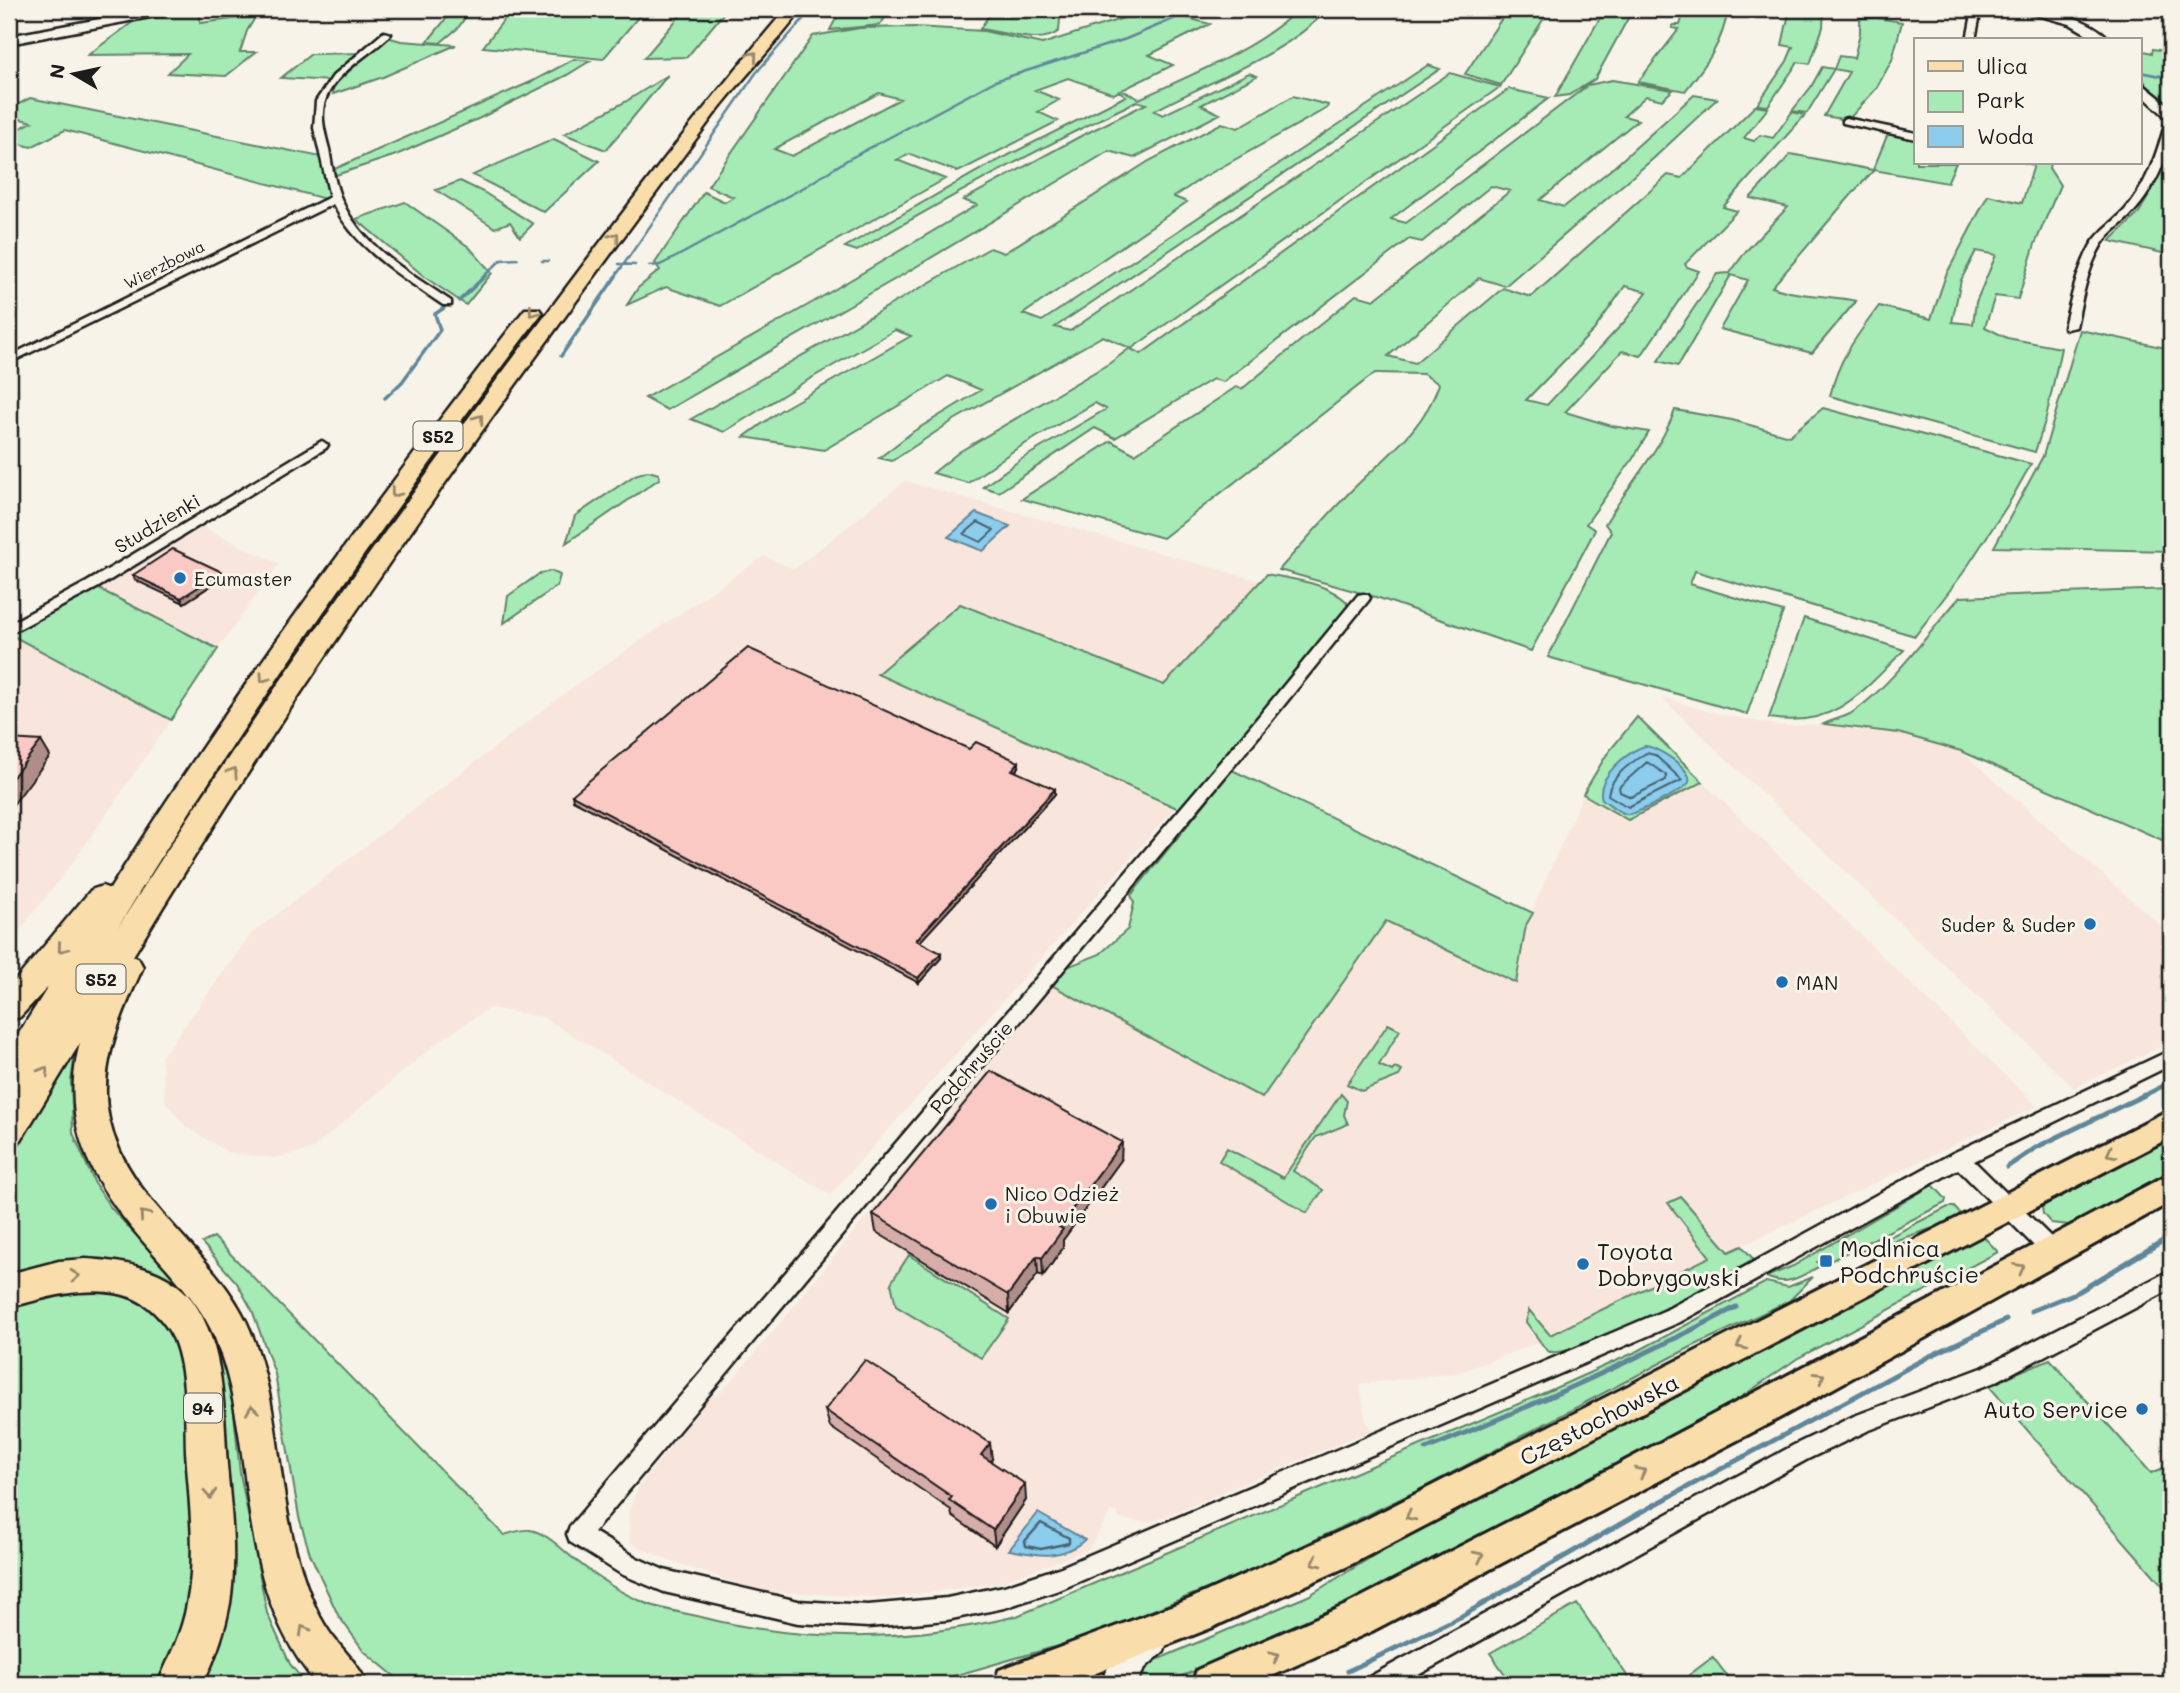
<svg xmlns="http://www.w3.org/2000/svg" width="2180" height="1693" viewBox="0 0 2180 1693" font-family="Mali,sans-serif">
<rect width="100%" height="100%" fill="#f7f3e8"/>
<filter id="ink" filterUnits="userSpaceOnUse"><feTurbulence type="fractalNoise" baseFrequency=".0143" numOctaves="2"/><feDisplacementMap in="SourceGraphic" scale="14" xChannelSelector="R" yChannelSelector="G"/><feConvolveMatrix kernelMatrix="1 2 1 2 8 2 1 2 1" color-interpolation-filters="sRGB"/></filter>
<g filter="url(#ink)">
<!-- built -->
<path fill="#f8e6dd" d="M905 481 1260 581 1164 685 960 604 877 673 1174 809 830 1195 543 1017 489 1008 434 1045 311 1150 275 1158 229 1153 186 1127 166 1103 161 1058 251 934 573 687 764 556 794 569Z
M196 524 279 564 218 649 93 586Z
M9 634 171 720 75 860 9 944Z
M1666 698 1709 712 1765 723 1787 726 1824 724 1859 726 1898 733 1961 751 2171 934V1042L2074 1088 1663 699Z
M1703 782 2037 1106 1540 1342 1457 1373 1360 1384 1366 1421 1372 1430 1154 1521 1137 1522 1119 1519 1118 1512 1111 1511 1088 1550 998 1583 889 1598 760 1591 667 1560 630 1543 628 1513 639 1486 712 1394 718 1396 781 1322 1053 986 1262 1098 1386 921 1516 982 1526 925 1583 794 1629 820Z"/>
<!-- green -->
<path fill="#a6eab6" stroke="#618369" stroke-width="2" fill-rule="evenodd" d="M184 9H200V23L256 16 259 11 271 9 278 13 256 16 247 31 240 52H256L226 76 168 73 188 54 88 55 141 16Z
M454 9H471L458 28 440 43 427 42Z
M512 9H671H645L603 59 483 47Z
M706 9H727L687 57 644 58 683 12H703Z
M841 9H891L880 25 830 30Z
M993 9H1066L1060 19 1059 31C1040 47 1002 31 980 29Z
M1152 9H1198L1183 17 1210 24 1149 55 1173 65 1122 90 1139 99C1193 74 1255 50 1299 9H1328C1282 58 1212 79 1154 111L1163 115 1249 73 1257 76 1201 105 1220 114 1134 158 1109 151 904 274 667 410 645 398 815 301 977 205 963 200 1079 137 1146 104 1137 101C1041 147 948 197 857 251L845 247 985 167 1126 96 1119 91 1114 94 1068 78 1035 90 1059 100 1038 112 1058 121 958 172 910 154 897 160 945 179 720 306 666 287 627 305 638 288 660 270 655 263 704 192 725 202 733 197 708 186 813 36 860 28 915 27 984 31 1042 44ZM879 93 900 99 792 156 774 149Z
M1508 9H1550L1501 85 1465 74Z
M1605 9H1633L1595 79 1569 95 1555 97Z
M1685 9H1728C1723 43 1706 65 1685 91L1638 82 1679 29 1672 28 1673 25H1680Z
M1790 9H1824L1823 27 1810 64 1798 62 1768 106 1757 105 1787 61 1793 47 1782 45Z
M1860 18H1877L1902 22 1892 60 1876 89 1848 120 1824 116 1849 72 1834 69 1807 113 1792 111 1811 87 1822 67 1834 69 1839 56 1854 58 1860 33Z
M387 37 401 41 456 45 383 77 333 94V86Z
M2153 49 2171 52V104C2143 84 2140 85 2140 50L2152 53Z
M364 53 331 81 281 78 311 54Z
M574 59 590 61 567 75 480 118 396 155 333 176 330 171 533 81Z
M1428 65 1440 69 1055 327 1070 331 1450 73 1500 87 1131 349 1141 354 1509 89 1549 98 1391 219 1406 223 1588 85 1612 80 1673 90 1662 100 1646 96 1624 116 1638 120 1540 200 1564 207 1614 167 1694 95 1717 99 1654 158 1505 286 1479 278 1388 356 1415 363 1503 288 1531 297 1668 175 1682 178 1755 106 1768 108 1744 138 1754 141 1760 135 1773 138 1792 112 1805 115 1723 207 1737 211 1685 264 1687 267 1699 271 1641 356 1622 351 1565 412 1612 426 1649 432 1632 460 1586 524 1595 530 1531 651 1379 598 1279 570C1302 544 1324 519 1348 494 1382 459 1423 432 1439 384L1423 374 1375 373 1163 538 1022 499 1111 441 1135 454 1236 387 1242 389 1356 295 1374 300 1510 191 1491 186 1422 242 1409 239 1223 382 1213 379 1115 438 1095 428 999 492 983 487 1020 460 1106 409 1095 403 1013 451 968 483 933 473 959 452 1110 363 1130 348 1103 336 954 420 892 461 879 458 914 431 981 390 948 376 824 450 744 437 781 410 911 336 895 330 801 384 724 432 691 419 990 248 1004 253 1149 161 1222 123 1238 128 1293 96 1328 105 1327 108 1202 178 1174 197 1187 202 1023 314 1042 321ZM1625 286 1647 292 1625 321 1547 405 1526 400 1594 330Z
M668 75 606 150 564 134 625 102Z
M30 98 321 157 329 200 65 130 31 147 9 141V134L32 122 9 116V109Z
M1889 131 1916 137V163H1956L1947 183 1874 170C1838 208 1807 248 1772 287 1799 297 1829 295 1856 301L1812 353 1720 329 1748 280 1731 275 1678 366 1658 361 1717 274 1730 273 1746 251 1788 207 1750 198 1791 154 1873 170Z
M2171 134V255L2110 241 2138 214 2151 192Z
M554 139 599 161 544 212 473 175Z
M2025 163H2050L2049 168 2060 185 2035 244 2018 299 1995 296 1985 327 2007 338 2061 348 2046 418 2035 452 1830 396C1839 358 1856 337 1879 306L1931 319 1946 275 1988 195 2022 203 2034 165ZM1976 251 1996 255 1976 302 1973 324 1952 322 1961 280Z
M460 181 485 193 533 224 520 237 510 222 495 228 436 190Z
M405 202 469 247 492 273 466 305 426 278 356 219Z
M2080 330 2171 349V551L1994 547 2043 456Z
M1823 408 2031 464 2009 503 1963 573 1915 636 1695 571 1690 584 1783 612 1747 714 1548 657 1611 532 1605 524C1628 485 1659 453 1675 410L1732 420 1789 436Z
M648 471 659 474V479L566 543 575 516 635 475Z
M551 571 560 575 557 586 504 623 508 596 539 574Z
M1267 574C1294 580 1326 582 1347 602V614L1179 809 877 674 960 604 1164 685Z
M93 586 218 649 171 720 9 634Z
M2171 589V844L1961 751 1898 733 1824 724C1832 720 1842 718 1850 714 1888 690 1929 632 1960 597Z
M1804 618 1904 650C1862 692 1835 729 1769 718Z
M1637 717 1703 782 1628 820 1583 794 1607 754Z
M1232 770 1533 913 1526 925 1516 983 1386 921 1262 1098 1053 986 1067 967 1100 954 1128 929 1134 903 1131 895Z
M1388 1024 1400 1030 1379 1065 1392 1071 1395 1068 1402 1071 1399 1076 1362 1091 1347 1084Z
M75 1053 71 1081 73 1133 95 1184 111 1208 131 1230 157 1252 212 1318 232 1394 240 1473 267 1613 290 1664 306 1684H194L204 1666 192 1305 26 1272 9 1278V1162Z
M1341 1094 1347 1101 1344 1115 1348 1124 1316 1137 1293 1171 1323 1190 1307 1213 1219 1161 1227 1148 1283 1178Z
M2171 1136V1171L2069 1225 2051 1223 2043 1214 2042 1207 2045 1202Z
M1933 1185 1946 1199 1945 1203 1828 1262 1824 1258 1817 1262 1820 1266C1801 1276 1788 1287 1766 1277L1793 1266Z
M1681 1197 1729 1252 1742 1246 1754 1260C1720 1278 1577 1363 1547 1351L1526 1322 1529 1310 1550 1335 1710 1257 1668 1203Z
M1948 1207H1954L1964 1218 1860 1252Z
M1982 1235 1998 1252 1798 1358 1728 1406 1372 1593 1307 1624 1163 1684H1130L1143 1668 1154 1661 1308 1596 1399 1540Z
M214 1237 504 1535C511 1533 522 1529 530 1530 548 1533 563 1551 578 1562 597 1577 618 1592 641 1601 658 1609 679 1612 697 1616 804 1644 910 1642 1017 1616L1535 1397 1638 1351 1766 1282 1788 1287 1813 1277 1789 1301 1691 1347 1425 1487 1242 1575 1075 1641 926 1684H404L364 1651 338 1615 310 1554 299 1517 275 1374 252 1310 237 1283 202 1243Z
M909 1255 1009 1319 981 1358 896 1306 891 1283Z
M62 1289 123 1290 159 1312 177 1337 190 1413 198 1555 173 1672 164 1684H9V1303L30 1295Z
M2050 1359 2151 1473 2171 1465V1595L1988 1385Z
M1577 1604 1633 1684H1512L1490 1653Z
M1713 1657 1733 1684H1695L1689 1675Z"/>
<!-- water -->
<path fill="#8ccced" stroke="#5f8699" stroke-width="2" d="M976 513 1010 526 983 551 948 537Z
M1645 746C1656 746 1693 769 1689 782 1687 789 1634 816 1626 814 1618 812 1609 804 1602 799 1595 779 1627 751 1645 746Z
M1038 1513 1085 1540C1060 1560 1040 1556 1009 1550Z"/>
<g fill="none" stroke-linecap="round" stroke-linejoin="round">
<!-- shore-far1 -->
<path stroke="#496270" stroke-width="2" d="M978 522 994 530 981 542 964 534Z
M1646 753 1655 755 1682 780 1628 807 1608 795C1610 776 1631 763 1646 753Z
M1647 762 1666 775V780L1631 797 1620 792 1619 787Z"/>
<!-- shore -->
<path stroke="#496270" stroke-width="2.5" d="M1041 1523 1069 1538V1543L1041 1549 1026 1546 1025 1541Z"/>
<!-- stream-far3 -->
<path stroke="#5f8699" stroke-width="2.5" d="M2140 72 2171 78
M542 261H548
M619 264 635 265
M649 266 660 265 676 257 808 185 847 160 995 81 1126 39 1197 9
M483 277 501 260 518 259
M615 277 756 73 812 9"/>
<!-- stream-far2 -->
<path stroke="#5f8699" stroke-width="3.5" d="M459 301 485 276
M561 356 616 276
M385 398 402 382 440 330 435 314 444 308"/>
<!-- stream-far1 -->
<path stroke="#5f8699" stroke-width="4.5" d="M2141 1097 2171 1082"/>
<!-- stream -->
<path stroke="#5f8699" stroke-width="5" d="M2007 1167 2037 1147 2144 1095
M2031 1311 2078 1292 2171 1236
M1426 1449C1532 1406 1635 1361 1736 1307
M1348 1671 1462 1616 1636 1515 1928 1357 2006 1320"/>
<!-- street casing -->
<g stroke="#1c1c1c" stroke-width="5">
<path id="street" d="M1973 9H1981L1975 40H1967Z
M384 32 391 34C372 54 343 67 329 92 318 111 324 130 329 149 332 167 335 185 342 201 362 247 411 274 451 301V305H443C401 276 357 250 333 204L9 363V356L330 197 314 128 316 101 333 76Z
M1846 118 1916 133V139L1843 123V119Z
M2171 119C2173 153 2153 193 2129 217 2120 226 2109 233 2102 244 2087 269 2082 299 2076 327L2066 329 2064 327C2071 299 2077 270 2091 245 2100 230 2114 222 2125 210 2147 185 2157 153 2166 122Z
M322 441 328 445 326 448 97 588 9 634V624L87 582Z
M1363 594 1368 595 1370 598 1368 601 1259 736 594 1532 637 1558 664 1570 798 1601 868 1605 947 1598 1004 1586 1061 1567 1666 1310 1953 1153 2171 1050V1065L1974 1161 2058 1244 2061 1250 2058 1256 2051 1259 2044 1256 1958 1169 1680 1322 1062 1589 1004 1608 947 1620 868 1627 798 1623 664 1592 621 1574 570 1542 567 1534 570 1526 1249 728 1358 595Z
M2171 1270V1289L1995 1382 1867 1431 1808 1459 1402 1684H1368L1371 1676 1794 1445 1854 1416 1982 1368Z"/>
</g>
<!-- secondary casing -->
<g stroke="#1c1c1c" stroke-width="5">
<path id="secondary" d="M153 9H177L171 13 9 44V36Z
M2015 9C2048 8 2087 16 2111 40H2097L2070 24Z
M2140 82 2171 107V118L2166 117 2140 93Z
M1152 1623 1164 1627 1168 1639 1164 1651 1145 1668 1136 1684H1101C1111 1658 1125 1634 1152 1623Z"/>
</g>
<!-- primary casing -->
<g stroke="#1c1c1c" stroke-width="6">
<path id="primary" d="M2171 1109V1137L1346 1567 1211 1628 1068 1684H994L999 1670 1190 1599 1365 1520Z
M2171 1173V1202L1772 1422 1372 1631 1254 1684H1192L1197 1670 1346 1605 1568 1491Z"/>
</g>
<!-- highway casing -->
<g stroke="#1c1c1c" stroke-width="5">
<path id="highway" d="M786 9H802C776 45 743 77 716 112 511 387 310 663 133 956L138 958 143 967C122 1013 97 1067 109 1119 127 1202 212 1248 247 1323 282 1400 275 1486 300 1565 307 1589 316 1613 330 1633 343 1651 358 1663 367 1684H317C229 1579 261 1455 215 1338 202 1307 178 1281 156 1256 98 1191 57 1133 80 1043L21 1140 9 1145V1101L17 1088 9 1091V1049L48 987 20 1017 9 1021V988L91 890 102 886 110 889C237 687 379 497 525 309H539L542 313 539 317C389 515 245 716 117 929 248 721 390 520 539 324 619 217 699 111 786 9Z
M85 1259C122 1261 168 1268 192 1300 226 1347 223 1410 227 1465 231 1511 237 1558 230 1603 225 1632 215 1659 203 1684H158C169 1657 182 1633 187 1604 197 1554 189 1501 186 1451 185 1415 187 1374 174 1340 168 1327 159 1316 148 1307 110 1278 49 1296 9 1308V1274L59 1261Z"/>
</g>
<!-- street -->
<use href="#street" fill="#f7f3e8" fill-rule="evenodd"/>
<!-- secondary -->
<use href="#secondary" fill="#f7f3e8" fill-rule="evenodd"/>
<!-- primary -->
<use href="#primary" fill="#f9deab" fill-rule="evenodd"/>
<!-- highway -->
<use href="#highway" fill="#f9deab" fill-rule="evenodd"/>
</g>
<!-- wall -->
<path fill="#d7ada9" stroke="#1c1c1c" stroke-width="2" d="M222 572 224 577 184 603 135 580 133 575Z
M969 749 1019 767 1015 771 1055 794 919 942 941 958 919 983 573 800 572 795Z
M1121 1160 1063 1240V1248L1043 1276 1038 1274 1009 1313 876 1232 873 1214Z
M825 1410 992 1459 990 1461 1026 1500 995 1546 952 1516 951 1510 830 1427Z"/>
<!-- shaded-wall -->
<path fill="#af8d89" stroke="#1c1c1c" stroke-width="2" d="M222 572 224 577 184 603 181 598Z
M41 741 50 756 9 810V782Z
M1019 762V767L1012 775V770Z
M1055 789V794L917 945 916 940Z
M941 953V958L919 983 918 978Z
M1122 1142 1121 1160 1063 1240V1248L1043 1276 1042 1258 1059 1227Z
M1037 1256 1038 1274 1009 1313 1008 1295Z
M990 1443 992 1459 983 1471 981 1455Z
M1025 1484 1026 1500 995 1546 993 1530Z"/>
<!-- building -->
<path fill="#fac9c4" stroke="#1c1c1c" stroke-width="2" d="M173 549 222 572 181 598 133 575Z
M748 648 969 749 976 742 1019 762 1012 770 1055 789 916 940 941 953 918 978 572 795Z
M9 739 41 741 9 782Z
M991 1071 1122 1142 1059 1227 1063 1229 1042 1258 1037 1256 1008 1295 873 1214Z
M865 1360 990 1443 981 1455 1025 1484 993 1530 949 1500 952 1497 825 1410Z"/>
<!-- one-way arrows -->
<defs><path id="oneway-chevron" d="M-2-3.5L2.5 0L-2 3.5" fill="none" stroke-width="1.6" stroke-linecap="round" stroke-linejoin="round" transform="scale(1.75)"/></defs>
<g stroke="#96876b">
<use href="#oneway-chevron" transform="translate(753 56) rotate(-50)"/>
<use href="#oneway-chevron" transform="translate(615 237) rotate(-53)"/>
<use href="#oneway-chevron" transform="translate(533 312) rotate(128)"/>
<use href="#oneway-chevron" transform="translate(479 419) rotate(-53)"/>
<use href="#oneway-chevron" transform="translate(395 493) rotate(127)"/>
<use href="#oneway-chevron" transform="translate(264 678) rotate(124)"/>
<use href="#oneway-chevron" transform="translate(233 772) rotate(-56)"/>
<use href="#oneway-chevron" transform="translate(62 948) rotate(130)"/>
<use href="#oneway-chevron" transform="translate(44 1071) rotate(-59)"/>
<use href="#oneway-chevron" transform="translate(2111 1153) rotate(152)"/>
<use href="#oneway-chevron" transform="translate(144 1215) rotate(-131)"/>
<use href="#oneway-chevron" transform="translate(2020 1268) rotate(-29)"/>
<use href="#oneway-chevron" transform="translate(75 1276) rotate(-5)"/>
<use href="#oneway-chevron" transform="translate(1741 1345) rotate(153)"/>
<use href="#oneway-chevron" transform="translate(1820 1377) rotate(-29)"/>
<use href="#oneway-chevron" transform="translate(252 1410) rotate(-98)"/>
<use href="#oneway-chevron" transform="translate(1641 1472) rotate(-28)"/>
<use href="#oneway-chevron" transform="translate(210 1494) rotate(86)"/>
<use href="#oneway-chevron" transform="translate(1410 1516) rotate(153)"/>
<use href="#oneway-chevron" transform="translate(1479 1556) rotate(-27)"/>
<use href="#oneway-chevron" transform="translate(1316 1562) rotate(154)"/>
<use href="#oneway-chevron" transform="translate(304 1630) rotate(-119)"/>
<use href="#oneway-chevron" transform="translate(1275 1656) rotate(-24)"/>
</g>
</g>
<!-- markers -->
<g fill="#1f6fb2" stroke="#f7f3e8" stroke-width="2.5">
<circle cx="180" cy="578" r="7"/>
<circle cx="2090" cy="924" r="7"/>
<circle cx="1782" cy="982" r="7"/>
<circle cx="991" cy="1204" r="7"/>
<rect x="1819" y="1254" width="14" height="14" rx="3.5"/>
<circle cx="1583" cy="1264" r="7"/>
<circle cx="2142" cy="1409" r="7"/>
</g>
<g text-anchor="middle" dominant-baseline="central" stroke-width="6" stroke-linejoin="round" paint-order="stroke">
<!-- far-street labels -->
<g font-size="16" fill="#1c1c1c" stroke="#f7f3e8">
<text transform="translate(164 264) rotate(-27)">Wierzbowa</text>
</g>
<!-- shield labels -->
<g fill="#f7f3e8" stroke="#5e5c59" stroke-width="2">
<rect x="413.5" y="421.5" width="49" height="29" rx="5"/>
<rect x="76.5" y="964.5" width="49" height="29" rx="5"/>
<rect x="184" y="1393.5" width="38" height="29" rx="5"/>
</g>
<g font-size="18" font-weight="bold" fill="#1c1c1c">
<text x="438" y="436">S52</text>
<text x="101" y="979">S52</text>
<text x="203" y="1408">94</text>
</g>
<!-- street labels -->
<g font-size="19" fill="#1c1c1c" stroke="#f7f3e8">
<text transform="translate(157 523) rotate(-31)">Studzienki</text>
<text transform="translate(971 1067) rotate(-49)">Podchruście</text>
</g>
<!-- poi labels -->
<g font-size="19" fill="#1c1c1c" stroke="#f7f3e8" text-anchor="start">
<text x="194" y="578">Ecumaster</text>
<text x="2076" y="924" text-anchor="end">Suder &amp; Suder</text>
<text x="1796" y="982">MAN</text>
<text x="1005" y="1193">Nico Odzież<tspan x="1005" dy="22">i Obuwie</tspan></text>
</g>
<!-- near-poi labels -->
<g font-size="23" fill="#1c1c1c" stroke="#f7f3e8" text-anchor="start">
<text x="1840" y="1248">Modlnica<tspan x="1840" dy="26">Podchruście</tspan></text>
<text x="1597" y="1251">Toyota<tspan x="1597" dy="26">Dobrygowski</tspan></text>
<text x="2128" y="1409" text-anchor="end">Auto Service</text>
</g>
<!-- near-street labels -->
<g font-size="23" fill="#1c1c1c" stroke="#f7f3e8">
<text transform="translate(1599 1419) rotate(-27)">Częstochowska</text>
</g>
</g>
<!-- margin -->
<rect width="2180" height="1693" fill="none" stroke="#f7f3e8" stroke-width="35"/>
<rect x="18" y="18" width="2145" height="1658" fill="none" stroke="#1c1c1c" stroke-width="2.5" filter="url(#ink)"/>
<!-- legend -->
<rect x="1914" y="38" width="228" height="126" fill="#f7f3e8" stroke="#9f9d96" stroke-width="2"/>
<rect x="1928" y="61" width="35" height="10" fill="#f9deab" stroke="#9f9d96" stroke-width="2"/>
<text x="1977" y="74" font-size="21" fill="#1c1c1c">Ulica</text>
<rect x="1928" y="91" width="35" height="21" fill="#a6eab6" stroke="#9f9d96" stroke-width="2"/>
<text x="1977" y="108" font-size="21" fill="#1c1c1c">Park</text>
<rect x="1928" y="126" width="35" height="21" fill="#8ccced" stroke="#9f9d96" stroke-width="2"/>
<text x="1977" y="144" font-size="21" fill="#1c1c1c">Woda</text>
<!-- north arrow -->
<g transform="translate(74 74) rotate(279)" stroke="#f7f3e8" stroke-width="5" paint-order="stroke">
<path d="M0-5L12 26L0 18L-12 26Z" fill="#1c1c1c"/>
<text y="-10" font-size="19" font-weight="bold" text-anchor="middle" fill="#1c1c1c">N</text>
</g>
</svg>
